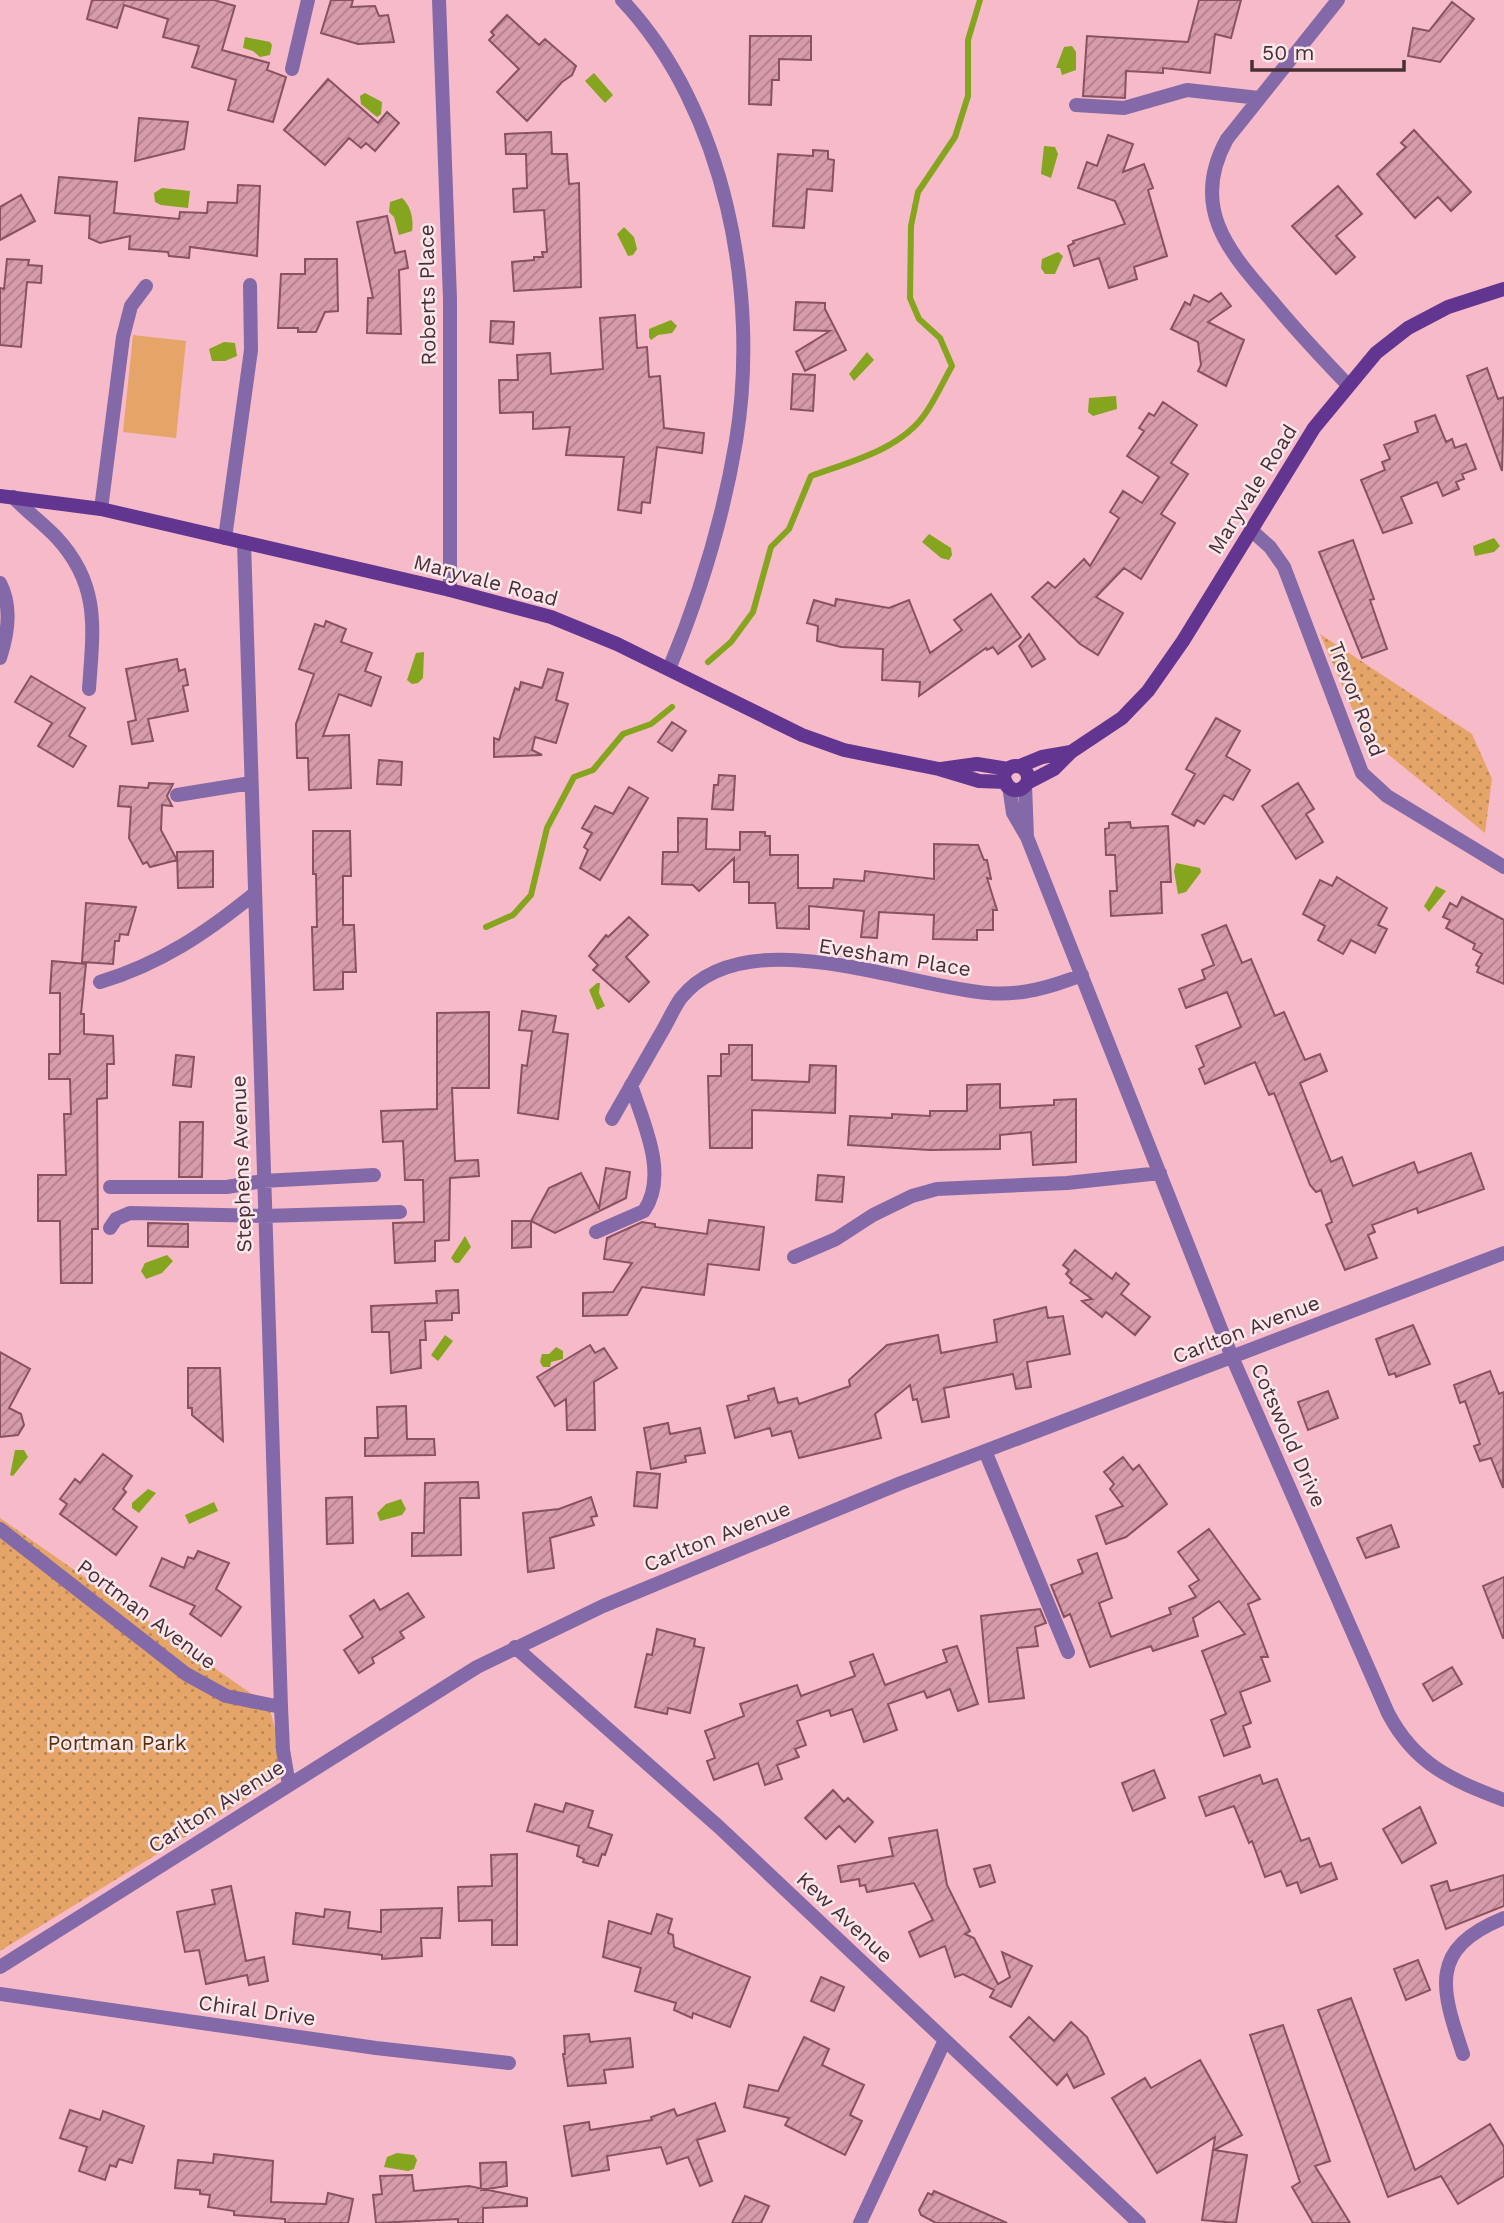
<svg xmlns="http://www.w3.org/2000/svg" width="1504" height="2223" viewBox="0 0 1504 2223" font-family="'Work Sans',sans-serif">
<defs>
<pattern id="green-dots" width="8" height="8" patternUnits="userSpaceOnUse" patternTransform="scale(1.75)"><rect width="8" height="8" fill="#e5a569"/><path d="M2 2h.1M6 6h.1" fill="none" stroke="#bb8757" stroke-width="1.8" stroke-linecap="round"/></pattern>
<pattern id="building-hatch" width="6" height="6" patternUnits="userSpaceOnUse" patternTransform="scale(1.75)"><rect width="6" height="6" fill="#d79baa"/><path d="M-1 1l2-2M0 6l6-6M5 7l2-2" fill="none" stroke="#b07f8b"/></pattern>
</defs>
<rect width="100%" height="100%" fill="#f7bac8"/>
<!-- green -->
<path fill="url(#green-dots)" d="M1320 634 1472 734 1492 779 1485 833 1363 734Z
M0 1518 269 1706 287 1774 0 1951Z"/>
<!-- pitch -->
<path fill="#e5a569" d="M133 335 186 341 176 438 123 432Z"/>
<!-- water -->
<path fill="#84a51d" d="M245 37 270 42 272 45 270 55 260 57 253 51 243 48Z
M1072 46 1076 52V70L1062 75 1060 68H1056L1064 47Z
M594 73 613 95 605 103 585 81Z
M365 93 382 102 381 114 377 117 361 104 360 96Z
M1044 146 1055 147 1058 154 1051 178 1041 174Z
M162 188 190 191 188 208 161 205 155 202 154 193Z
M402 198C411 206 414 220 412 231L399 235 394 217 389 212 390 202Z
M624 227 634 237 637 249 633 255 628 256 617 234Z
M1058 252 1063 256 1055 274H1045L1041 268 1042 259Z
M671 320 677 326 672 333 658 335 651 340 649 337V329Z
M224 342 235 343 237 356 225 361H212L209 349Z
M867 352 874 360 854 381 849 374Z
M1116 396 1117 409 1093 416 1088 412 1089 398Z
M929 534 951 548 952 555 949 560 941 558 922 542Z
M1494 538 1500 546 1494 552 1475 556 1473 546Z
M424 652 423 678 418 683 412 684 407 680 416 653Z
M1176 863 1200 868 1201 872 1186 892 1178 894 1174 871Z
M1436 886 1446 891 1429 912 1424 906Z
M597 983H600L599 993 605 1006 597 1010 589 990Z
M465 1236 471 1247 459 1263H455L451 1258Z
M167 1255 173 1261 162 1273 146 1279 141 1271 145 1263Z
M445 1335 453 1341 438 1361 431 1355Z
M556 1347 563 1351V1359L551 1362 550 1367H543L540 1362 542 1354H549Z
M15 1450H24L28 1457 13 1476 10 1475Z
M148 1489 156 1493 139 1513 132 1508V1503Z
M401 1499 406 1509 402 1515 380 1521 377 1513 386 1504Z
M214 1502 218 1511 189 1524 185 1515Z
M397 2153 414 2155 417 2160 414 2169 408 2171 384 2167 387 2157Z"/>
<g fill="none" stroke-linecap="round" stroke-linejoin="round">
<!-- stream -->
<path stroke="#84a51d" stroke-width="6" d="M708 662 731 642 753 612 771 547 789 529 811 476C849 462 900 450 925 414 935 400 943 382 952 366L940 338 919 319 910 298 911 226 918 192 955 137 968 96V40L980 0
M486 927 513 915 531 895 547 828 574 777 593 770 623 734 651 724 672 707"/>
</g>
<!-- building -->
<path fill="url(#building-hatch)" stroke="#885260" stroke-width="2" d="M92 0H214L235 6 222 50 269 63 267 70 286 77 273 122 228 110 236 80 192 67 199 46 163 37 168 19 124 5 117 28 87 19Z
M331 0H353L351 7 375 6 379 16 388 15 394 42 358 44 321 33Z
M1199 0H1241L1231 38 1215 34 1210 73 1163 68V73L1126 71 1125 98 1083 96 1087 36 1188 42Z
M1452 2 1474 19 1440 62 1408 56 1413 28 1429 31Z
M507 15 539 45 545 39 576 66 572 75 562 82 527 121 497 92 519 69 489 40 494 35 491 32Z
M750 36H811V60L779 59V80H772L771 105 749 104Z
M328 79 378 123 387 112 399 123 375 151 366 143 361 148 349 138 325 165 284 130Z
M139 118 188 122 184 149 135 161Z
M1414 130 1471 192 1451 211 1438 197 1415 218 1377 174 1406 147 1401 143Z
M551 132 552 154H567L569 184 579 183 581 287 514 291 512 262 534 260V257H543L542 252H547L544 210 514 212 513 189 527 188 526 154H506L505 134Z
M1108 135 1133 144 1123 172 1144 164 1153 188 1148 190 1167 256 1134 267 1137 279 1109 288 1099 258 1074 266 1068 246 1074 243 1073 241 1125 224 1115 201 1078 188 1087 162 1097 166Z
M813 150 828 151V159L834 160 832 191 807 189 804 228 773 226 778 154 813 156Z
M59 177 117 182 114 213 179 219 180 212 207 213 208 202 237 203 238 185 260 186 257 256 190 247 189 258 169 256 168 252 129 249 130 236 100 243 89 238 90 216 55 213Z
M1338 186 1362 214 1336 236 1355 257 1336 274 1292 226Z
M21 195 35 221 0 240V207Z
M387 216 395 253 405 251 408 268 399 270 401 334 367 333 368 298H373L357 222Z
M7 259 29 260 28 265 42 266 41 283 27 282 21 347 0 345V288L4 289Z
M305 259H337L338 311 325 312 316 332H298V328H278L281 274H305Z
M1221 293 1231 306 1208 322 1244 340 1226 386 1198 371 1201 365 1198 342 1171 329 1185 302 1190 305 1194 295 1209 302Z
M796 302 825 303V309L846 350 805 371 796 352 830 331 794 330Z
M635 315 637 348 647 347 649 377 660 376 664 428 704 433 702 453 657 447 650 503 642 502 641 513 618 510 624 457 566 455 570 427 533 429V412L500 413 499 380H518L517 355 550 353 551 374 603 369 600 318Z
M491 321 514 322 513 344 490 342Z
M1487 368 1498 399 1504 397 1502 471 1467 376Z
M793 374 815 375 813 411 791 409Z
M1163 402 1197 425 1171 463 1188 474 1161 514 1175 523 1141 579 1124 568 1096 597 1123 613 1098 655 1080 644 1032 597 1048 582 1055 588 1084 559 1090 566 1119 518 1110 512 1123 491 1142 503 1159 477 1127 456 1144 431 1139 428 1149 413 1154 416Z
M1435 415 1446 442 1452 439 1455 448 1466 444 1476 469 1462 474 1464 479 1456 482 1459 489 1443 496 1437 482 1401 497 1412 523 1383 533 1361 480 1385 470 1382 462 1390 459 1384 445 1418 432 1415 422Z
M1353 540 1374 599 1370 600 1387 649 1362 658 1319 552Z
M991 594 1021 637 998 654 993 647 987 650 986 648 919 696 920 682 882 680 883 649 841 647 817 641 818 626 807 623 814 600 835 606 836 599 889 608 909 600 930 653 962 630 954 620Z
M326 621 346 629 341 642 372 653 365 671 381 677 371 706 339 694 323 736 349 735 351 788 309 790 308 758H297L296 724 314 674 299 669 315 624 324 627Z
M1029 634 1045 659 1032 667 1019 646Z
M177 659 179 671 185 669 188 685 183 686 188 711 148 719 153 741 132 744 128 722 136 720 126 669Z
M548 669 563 673 556 700 568 704 556 743 535 737 532 750 542 755 494 757V738L499 740 515 688 519 690 521 682 542 688Z
M31 676 85 708 69 736 86 746 73 767 38 746 52 723 15 702Z
M1216 718 1240 731 1226 756 1250 770 1233 800 1224 795 1204 824 1197 820 1194 826 1172 814 1195 774 1186 769Z
M672 722 686 731 672 751 658 742Z
M379 760 402 762 401 785 377 784Z
M719 775 735 776 733 810 712 809 714 785H718Z
M149 783 173 784 167 796 172 806 162 805 161 830 177 860 150 867 147 862 143 864 129 838 131 807 118 806 120 786 148 788Z
M1298 783 1314 809 1306 814 1323 842 1296 859 1262 806Z
M629 787 648 798 600 880 580 868 588 850 584 847 592 833 582 828 595 806 613 814Z
M678 818 707 819 706 849 740 850V832H765V836H770V855H798V888H833L834 879 864 881 865 871 934 879V844L978 845 984 860H987L991 879 987 878 997 910H993V930H977V940L933 939 934 915 879 912 877 938 861 937 864 911 809 906V929L777 928 775 903H749V882H734V858L699 891 693 885 662 884 663 852H678Z
M1130 822 1131 828 1168 826 1171 882H1161L1162 913 1111 916 1110 891H1117L1115 855H1106L1105 829 1109 828V823Z
M313 831H350L351 876H343V925H354L356 972H343V989L314 990 312 927H317L316 874H313Z
M213 851V887L178 888 177 852Z
M1337 877 1387 908 1378 925 1387 929 1375 953 1351 940 1343 954 1318 940 1325 926 1303 914 1320 880 1332 886Z
M1462 897 1504 920V984L1477 972 1479 967 1476 965 1482 954 1473 949 1475 944 1446 928 1450 920 1443 917 1450 903 1457 907Z
M86 903 136 907 128 935 120 934 119 941H115L113 964 82 962Z
M629 917 648 935 626 957 649 982 629 1002 593 970 598 965 589 956 606 935 608 937Z
M1226 925 1242 963 1251 959 1275 1016 1284 1012 1305 1060 1320 1054 1327 1071 1300 1083 1331 1162 1342 1157 1353 1186 1414 1162 1418 1173 1471 1153 1484 1189 1418 1213 1417 1208 1372 1225 1375 1232 1368 1235 1377 1258 1345 1270 1326 1225 1332 1222 1321 1190 1316 1192 1310 1185 1274 1093 1269 1095 1255 1062 1205 1084 1199 1069 1204 1066 1196 1046 1241 1027 1227 992 1186 1008 1179 989 1205 979 1202 970 1214 965 1202 935Z
M52 961 86 964 81 1014H84V1034L113 1036 114 1064H107V1098L97 1099 98 1229H92V1283H61L60 1221H38V1175H66L64 1114H71L70 1079H49V1054H60V993H50Z
M522 1011 556 1016 553 1032 568 1034 558 1119 518 1113 522 1065 527 1066 532 1031 519 1030Z
M489 1012V1088H452L455 1161 478 1160 479 1176 450 1178 449 1240 435 1241V1261L395 1263 393 1223 424 1222 423 1180H405L403 1141 383 1142 381 1111 437 1109V1013Z
M729 1045H752V1080L809 1082 810 1065 836 1066 835 1113 752 1110V1148H710L708 1076H721V1054H729Z
M176 1055 194 1057 191 1087 173 1085Z
M1000 1084V1108L1054 1105V1100L1076 1099V1162L1033 1165 1031 1132 1000 1135V1149L930 1150 848 1145 850 1116 892 1118V1114L930 1116V1111H967V1085Z
M180 1122H203L202 1177H179Z
M606 1168 630 1172 626 1198 555 1233 531 1221 549 1188 581 1173 599 1208Z
M818 1175 844 1177 842 1202 816 1200Z
M709 1220 764 1227 759 1270 708 1264 704 1295 642 1287 627 1315 583 1316V1293L613 1292 632 1263 604 1259 607 1238 642 1222 655 1224V1227L707 1234Z
M512 1221H531V1247L512 1248Z
M148 1223 188 1224V1247L148 1246Z
M1075 1250 1112 1279 1116 1273 1129 1284 1121 1294 1150 1317 1135 1335 1106 1312 1102 1317 1082 1301 1092 1299 1070 1283 1072 1280 1066 1274 1069 1270 1063 1265Z
M458 1290 459 1313H452V1320L425 1321 426 1340H420L421 1368 391 1373 389 1332H372L371 1306 437 1303 436 1291Z
M1046 1307 1048 1318 1063 1316 1070 1354 1027 1362 1031 1387 1016 1389 1013 1374 944 1388 949 1417 922 1422 917 1399 913 1400 910 1385 875 1414 881 1438 799 1458 791 1431 772 1436 770 1428 735 1438 727 1406 749 1400 748 1396 774 1388 778 1403 797 1398 799 1404 850 1386 849 1380 887 1345 938 1335 941 1353 997 1342 994 1320Z
M1413 1325 1430 1364 1396 1377 1395 1373 1389 1375 1376 1339Z
M590 1345 595 1353 604 1348 617 1368 594 1382 595 1430H567L566 1399 555 1406 537 1377Z
M0 1352 30 1369 9 1408 21 1414 24 1425 18 1435 0 1437Z
M188 1368H220L223 1441 192 1415V1408H188Z
M1490 1371 1499 1394 1504 1392 1503 1488 1491 1458 1480 1461 1474 1446 1480 1444 1465 1401 1460 1403 1454 1385Z
M1328 1391 1338 1418 1308 1430 1298 1402Z
M406 1406 407 1439H434L435 1455 365 1456V1438H378L377 1407Z
M668 1423 670 1434 700 1428 705 1453 685 1456 686 1462 651 1469 644 1428Z
M103 1454 132 1476 123 1489 126 1492 113 1509 137 1527 116 1555 60 1514 67 1504 60 1499 75 1479 80 1483Z
M1123 1457 1133 1470 1139 1465 1167 1504 1126 1537 1106 1544 1096 1516 1123 1506 1110 1489 1114 1484 1104 1472Z
M637 1472 660 1474 657 1508 634 1506Z
M478 1482 479 1498H460L461 1555 412 1556V1533H424L425 1483Z
M352 1497 353 1543 327 1544 326 1498Z
M591 1497 597 1516 591 1517 594 1525 550 1538 554 1568 528 1572 523 1513 559 1509Z
M1391 1525 1399 1547 1366 1558 1357 1538Z
M1209 1529 1260 1599 1248 1604 1268 1657H1261L1270 1681 1240 1692 1251 1723 1243 1726 1250 1747 1224 1756 1211 1720 1226 1714 1202 1651 1245 1634 1219 1601 1193 1618 1198 1636 1153 1651 1151 1646 1090 1667 1070 1614 1064 1617 1051 1585 1083 1573 1078 1560 1097 1553 1112 1598 1099 1603 1111 1637 1171 1614 1169 1608 1196 1597 1189 1586 1199 1580 1178 1552Z
M198 1551 229 1563 216 1589 241 1607 221 1636 190 1614 195 1606 150 1586 162 1558 184 1568 188 1557 194 1559Z
M1504 1577V1638H1503L1483 1586Z
M408 1593 424 1617 400 1632 404 1638 372 1658 374 1663 359 1673 344 1650 363 1637 350 1616 374 1600 380 1610Z
M1040 1609 1046 1623 1035 1627 1038 1646 1017 1648 1024 1698 989 1702 981 1616Z
M657 1629 695 1639 694 1646 704 1648 690 1713 668 1708 667 1714 635 1707 647 1654 652 1655Z
M957 1646 978 1704 958 1711 950 1689 927 1698 924 1691 888 1704 897 1730 864 1742 852 1709 831 1716 829 1710 797 1721 806 1745 795 1749 799 1757 777 1765 782 1779 765 1785 758 1763 714 1780 707 1761 715 1758 705 1731 744 1716 740 1704 797 1685 801 1696 855 1676 850 1662 873 1654 885 1685 947 1662 943 1650Z
M1452 1667 1462 1684 1433 1701 1423 1684Z
M1154 1770 1165 1798 1133 1811 1122 1783Z
M1260 1775 1263 1784 1277 1779 1301 1841 1309 1838 1320 1867 1331 1863 1337 1879 1301 1893 1297 1882 1287 1886 1281 1871 1265 1877 1252 1841 1249 1843 1234 1806 1206 1816 1199 1797Z
M833 1790 844 1802 848 1798 873 1822 855 1842 839 1826 826 1839 805 1818Z
M566 1803 593 1811 588 1827 612 1835 605 1855 602 1854 598 1866 583 1862 584 1859 577 1856 579 1846 527 1831 535 1804 563 1812Z
M1420 1807 1436 1843 1402 1863 1383 1829Z
M937 1830 947 1885 970 1931 965 1934 974 1938 998 1984 1010 1977 1002 1952 1032 1966 1011 2007 990 1997 994 1990 963 1974 955 1977 945 1946 920 1957 909 1932 933 1920 914 1883 867 1892 865 1885 860 1886 859 1879 841 1882 838 1866 893 1856 889 1838Z
M517 1854V1945H492V1920L459 1921 458 1887 492 1886 491 1855Z
M990 1865 995 1882 980 1887 974 1869Z
M1504 1875V1906L1446 1929 1431 1886 1447 1881 1450 1891Z
M231 1886 246 1961 264 1957 268 1981 249 1985 247 1975 206 1984 199 1950 185 1952 177 1912 215 1904 212 1890Z
M442 1908 440 1938H421L422 1956 382 1959V1955L293 1944 296 1913 324 1917 325 1909 350 1912 348 1928 381 1932V1910Z
M657 1914 672 1919 668 1933 673 1935 674 1947 750 1977 730 2027 693 2013 692 2018 674 2010 676 2003 635 1991 641 1968 603 1957 609 1921 651 1934Z
M1418 1960 1430 1990 1406 2000 1394 1969Z
M821 1977 844 1987 834 2011 811 2001Z
M1351 1998 1415 2170 1490 2124 1504 2147V2176L1458 2204 1441 2176 1388 2197 1318 2010Z
M1029 2017 1054 2041 1071 2022 1087 2037 1104 2074 1074 2088 1067 2074 1057 2085 1010 2037Z
M1283 2025 1330 2161 1315 2166 1350 2223H1313L1292 2187 1300 2182 1250 2035Z
M589 2034 590 2042 630 2038 633 2067 604 2070 606 2083 568 2086 563 2054H565L564 2036Z
M804 2037 829 2049 822 2065 864 2085 850 2115 862 2121 845 2155 785 2125 789 2118 744 2107 749 2085 778 2091Z
M1200 2060 1242 2135 1214 2150 1247 2155 1236 2223 1202 2220 1215 2137 1157 2173 1112 2098 1145 2078 1151 2088Z
M715 2103 725 2131 697 2140 712 2181 700 2186 688 2157 667 2164 661 2147 607 2156 609 2170 572 2176 564 2126 589 2122 590 2130 652 2120 651 2117 674 2109 677 2116Z
M70 2110 100 2120 103 2111 144 2126 132 2163 119 2159 116 2167 110 2165 105 2180 79 2171 87 2147 60 2138Z
M214 2154 273 2161 271 2202 326 2204 328 2193 353 2199 348 2223H285V2219L234 2215V2211L208 2207 210 2195 200 2194V2190L175 2188 178 2160 213 2163Z
M506 2162 507 2186 481 2190 480 2163Z
M412 2175 414 2191 469 2186 527 2198V2206L483 2208V2223H458V2219L376 2223 373 2195 382 2194 380 2176Z
M934 2191 1007 2223H936L921 2215 919 2210 928 2193 932 2195Z
M745 2196 769 2206 761 2223H732Z"/>
<g fill="none" stroke-linecap="round" stroke-linejoin="round">
<!-- street -->
<path stroke="#8469a8" stroke-width="14" d="M439 0 450 299V590
M622 0C726 110 760 295 736 441 723 519 699 597 669 669
M1338 0 1227 139C1190 206 1227 250 1271 300 1295 329 1321 357 1347 384
M292 69 308 0
M1076 105 1124 108 1187 90 1259 98
M13 497C27 512 43 523 57 538 101 586 93 630 89 689
M101 509 123 337 131 306 146 286
M1251 530 1270 547 1284 567 1362 773 1387 796 1504 867
M225 538 251 350 250 285
M244 542 281 1707 283 1750 289 1785
M0 583C12 606 8 634 0 658
M1025 785 1027 837
M1009 786 1013 813 1027 837 1232 1357 1388 1713C1415 1765 1452 1780 1504 1800
M177 795 251 783
M100 982C160 964 206 933 254 894
M612 1119C628 1091 644 1063 660 1035 667 1024 673 1009 681 998 745 918 905 987 988 993 1021 996 1051 987 1082 975
M110 1187H227L263 1181 374 1175
M110 1228 116 1219 130 1213 264 1216 400 1212
M596 1232 644 1211C669 1175 643 1122 631 1085
M794 1257 836 1239 873 1215 912 1196 937 1189 1067 1183 1160 1173
M985 1451 1068 1652
M0 1529 186 1674 226 1696 281 1707
M515 1647 719 1827 1139 2223
M0 1967 477 1667 603 1606 901 1483 1504 1253
M0 1994 376 2048 509 2063
M1463 2054C1441 1988 1428 1949 1504 1918
M860 2223 945 2040"/>
<!-- secondary -->
<path stroke="#623591" stroke-width="14" d="M0 496 101 509 450 590 551 617 617 644 802 735 844 750 939 769 979 781 1006 782
M1020 766 1042 757 1071 752
M1004 778a12 12 0 1 1 24 0a12 12 0 1 1-24 0Z
M941 769 977 764 1008 769
M1027 783 1054 769 1071 752 1122 718 1148 691 1183 641 1314 428 1376 353 1408 328 1448 307 1504 289"/>
</g>
<g text-anchor="middle" dominant-baseline="central" stroke-width="5" stroke-linejoin="round" paint-order="stroke">
<!-- street labels -->
<g font-size="21" fill="#472f35" stroke="#fce8ec">
<text transform="translate(427 295) rotate(-91)">Roberts Place</text>
<text transform="translate(1252 489) rotate(-58)">Maryvale Road</text>
<text transform="translate(486 580) rotate(15)">Maryvale Road</text>
<text transform="translate(1357 699) rotate(69)">Trevor Road</text>
<text transform="translate(895 957) rotate(9)">Evesham Place</text>
<text transform="translate(241 1164) rotate(-92)">Stephens Avenue</text>
<text transform="translate(1246 1329) rotate(-21)">Carlton Avenue</text>
<text transform="translate(1289 1435) rotate(66)">Cotswold Drive</text>
<text transform="translate(717 1536) rotate(-22)">Carlton Avenue</text>
<text transform="translate(147 1614) rotate(37)">Portman Avenue</text>
<text transform="translate(216 1806) rotate(-32)">Carlton Avenue</text>
<text transform="translate(845 1917) rotate(43)">Kew Avenue</text>
<text transform="translate(257 2010) rotate(8)">Chiral Drive</text>
</g>
<!-- park labels -->
<g font-size="21" fill="#573208" stroke="#fce8ec">
<text x="117" y="1742">Portman Park</text>
</g>
</g>
<!-- scale -->
<path d="M1252 60v10h152v-10" fill="none" stroke="#472f35" stroke-width="3.5"/>
<text x="1262" y="60" font-size="21" fill="#472f35" stroke="#fce8ec" stroke-width="5" paint-order="stroke">50 m</text>
</svg>
